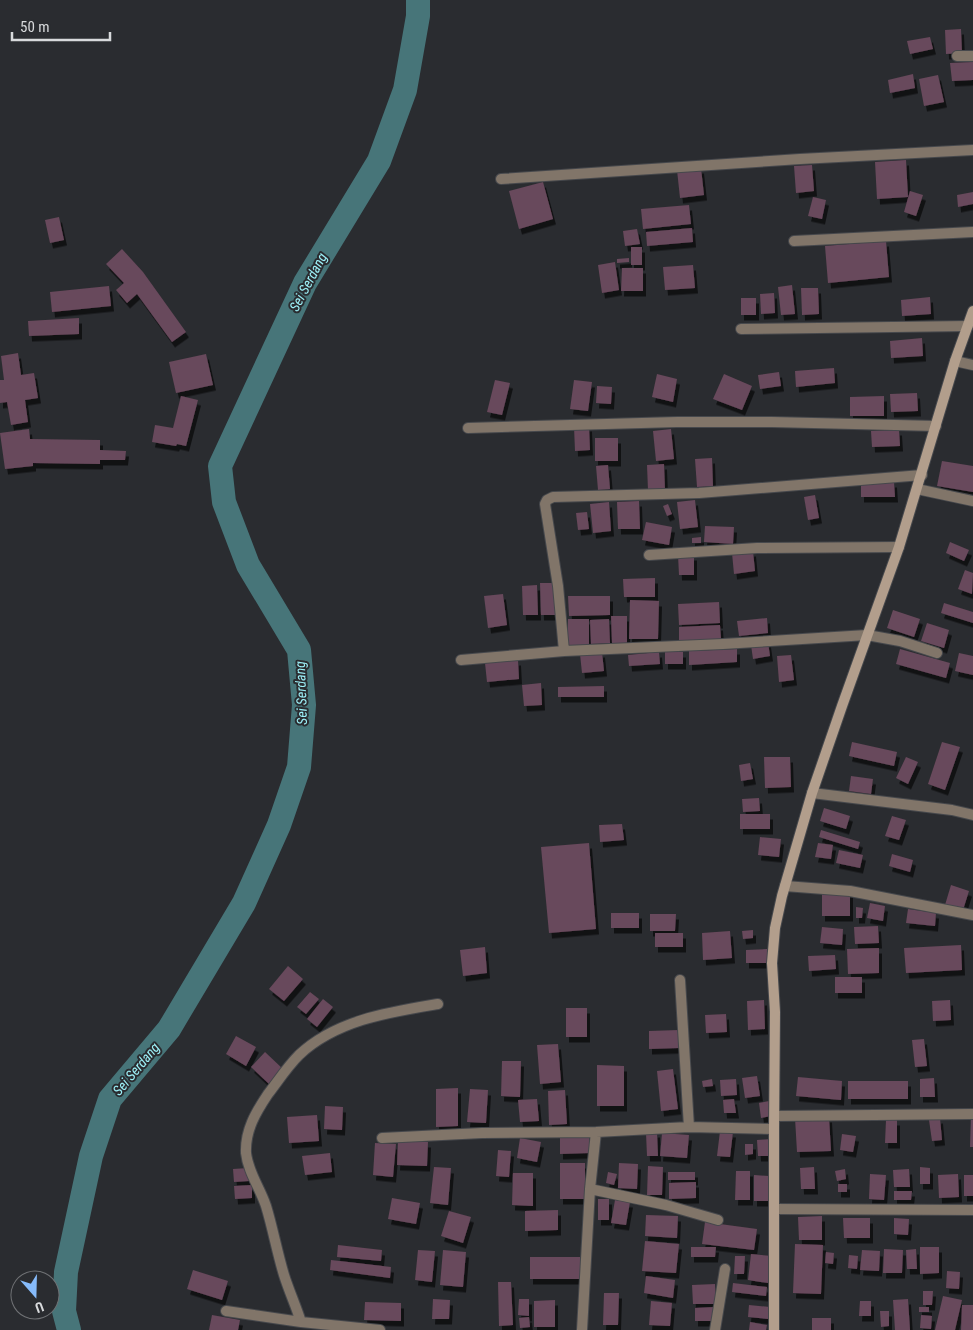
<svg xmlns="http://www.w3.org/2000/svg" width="973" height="1330" viewBox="0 0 973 1330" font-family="'Roboto Condensed',sans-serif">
<defs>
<filter id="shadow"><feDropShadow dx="3" dy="5.5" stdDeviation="0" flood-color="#0009"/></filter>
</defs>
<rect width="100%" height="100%" fill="#2a2c30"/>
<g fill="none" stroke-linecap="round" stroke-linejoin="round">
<!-- river -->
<path stroke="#477579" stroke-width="24" d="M69 1330 64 1311 66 1272 91 1156 110 1099 169 1029 244 903 279 825 299 767 304 705 299 650 248 565 224 502 220 466 305 283 379 161 405 90 418 16V0"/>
</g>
<!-- building -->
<path fill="#68485b" filter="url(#shadow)" d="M961 29 962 53 946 54 945 30Z
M930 37 933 49 910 54 907 41Z
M973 62V80L952 81 950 63Z
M913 74 915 88 890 93 888 80Z
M938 75 944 102 924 106 919 79Z
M906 160 908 197 877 199 875 162Z
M812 165 814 191 796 193 794 166Z
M701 168 704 195 680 198 677 170Z
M543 182 553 219 519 229 509 191Z
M910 191 923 195 916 216 904 212Z
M973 192V204L958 207 957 195Z
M813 197 826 200 822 219 808 216Z
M689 205 691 224 643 229 641 209Z
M59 217 64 240 50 243 45 220Z
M692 228 693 242 647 246 646 232Z
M637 229 640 244 625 246 623 231Z
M886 241 889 277 828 283 825 246Z
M631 247H642V265H631Z
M122 249 143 272 186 332 172 342 137 294 127 303 116 290 124 283 106 264Z
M629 258V262L617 263V259Z
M615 262 619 290 602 293 598 265Z
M693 265 695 288 665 290 663 267Z
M622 268H643V291H621Z
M792 285 795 314 781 315 778 287Z
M109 286 111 306 52 312 50 292Z
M801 288H818L819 314 802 315Z
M774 293 775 313 761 314 760 294Z
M930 297 931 314 902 316 901 300Z
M741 298H756V315H741Z
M79 318V334L29 336 28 321Z
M922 338 923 356 891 358 890 341Z
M18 353 21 375 34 373 38 398 25 400 28 422 11 425 7 402 0 403V380H4L1 356Z
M206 354 213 385 176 393 169 362Z
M834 368 835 383 796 387 795 371Z
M779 372 781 386 760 389 758 375Z
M657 374 677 379 673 402 652 397Z
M724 374 752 386 742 410 713 399Z
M495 380 510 383 502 415 487 412Z
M574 380 592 382 588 411 570 409Z
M597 386 612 387 611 404 596 403Z
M917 393 918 411 891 412 890 394Z
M181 396 198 400 186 446 177 444 176 446 152 442 155 425 173 428Z
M884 396V416H850V397Z
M589 426 590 450 575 451 574 427Z
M29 429 30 439 100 440V450L126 451 125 460H100V464L33 463V466L5 469 0 433Z
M671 429 674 459 656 461 653 431Z
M899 430 900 446 872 447 871 431Z
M595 438H618V461H595Z
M712 458 713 486 697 487 695 459Z
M942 461 973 466V492L937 486Z
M664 464 665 490H648L647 465Z
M608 465 610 489 598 490 596 466Z
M894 482 895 497H861V483Z
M815 495 819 518 808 520 804 497Z
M695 500 698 527 680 529 677 502Z
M639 501 640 529H618L617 502Z
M609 502 611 531 593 533 590 504Z
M668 504 672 514 667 516 663 506Z
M587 512 589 529 578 530 576 513Z
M646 522 672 527 669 545 642 540Z
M705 526 734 527 733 544 704 542Z
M701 537V543H692V538Z
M950 542 969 550 964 561 946 553Z
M753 551 755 571 734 574 732 553Z
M678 555H694V575H679Z
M965 570 973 573 972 594 958 589Z
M655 578V597H624L623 579Z
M540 583H557L558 615H541Z
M537 585 538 615H523L522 586Z
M503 594 507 625 488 628 484 596Z
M568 596H610V615L569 616Z
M630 600 659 601 658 639H629Z
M719 602 720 623 679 625 678 604Z
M944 603 973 612V623L941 613Z
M893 610 920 619 914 637 887 628Z
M611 616H627V643H612Z
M767 618 768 633 739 636 737 621Z
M568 619H589V645H568Z
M609 619 610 643 591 644 590 620Z
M927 623 949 630 944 648 921 641Z
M720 625 721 639 679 641V627Z
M768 642 770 656 753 659 751 645Z
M737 649V662L689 665V651Z
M900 649 950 663 946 678 896 664Z
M602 652 604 671 582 673 580 654Z
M659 652 660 664 629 666 628 655Z
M665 652H683V664H665Z
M959 653 973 656V675L955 671Z
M791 655 794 680 779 682 777 656Z
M518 660 519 679 487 682 485 663Z
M541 683 542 705 524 706 522 685Z
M604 686V697H558V687Z
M852 742 897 752 894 766 849 756Z
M942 742 960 747 945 790 928 784Z
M764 757H790L791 787 765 788Z
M906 757 918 762 908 784 896 778Z
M750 763 753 779 741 781 739 765Z
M851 776 873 779 871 794 849 791Z
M759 798 760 811 743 812 742 799Z
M824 808 850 816 846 829 820 821Z
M740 814H770V829H740Z
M892 816 906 820 899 840 885 836Z
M622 824 624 840 600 842 599 825Z
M821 830 860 842 858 849 819 837Z
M760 837 781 839 779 857 758 855Z
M589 843 596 929 549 933 541 847Z
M818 843 833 845 831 859 815 857Z
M839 850 863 855 860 868 836 863Z
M892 854 913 860 910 872 889 866Z
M951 885 969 891 963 910 945 905Z
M850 892V916H822V893Z
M870 903 885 906 883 921 867 918Z
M856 907 863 908 862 918H856Z
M908 909 936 913 935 926 906 923Z
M611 913H639V928H611Z
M650 914H676L675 931H650Z
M878 926 879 943 855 944 854 927Z
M822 927 843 929 842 945 820 943Z
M753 930V938L743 939 742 931Z
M730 931 732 958 703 960 702 933Z
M655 933H683V947H655Z
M961 945 962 970 906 973 904 948Z
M485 947 487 973 463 976 460 950Z
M879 948V973L848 974 847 949Z
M767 949V963H746V950Z
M835 955 836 969 809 971 808 956Z
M288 966 303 979 284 1001 269 989Z
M835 977H862V993H835Z
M310 992 319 999 306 1014 297 1007Z
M323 999 333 1007 317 1027 307 1019Z
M764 1000 765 1029 748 1030 747 1001Z
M950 1000 951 1020 933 1021 932 1001Z
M566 1008H587V1037H566Z
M726 1014 727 1032 706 1033 705 1015Z
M679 1030V1048L649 1049V1031Z
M236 1036 256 1047 246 1066 226 1054Z
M924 1039 927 1066 915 1067 912 1040Z
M558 1044 561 1082 540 1084 537 1045Z
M265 1052 283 1069 269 1084 251 1067Z
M502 1061H521L520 1097 501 1096Z
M597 1065 624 1066V1106H597Z
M673 1069 678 1109 661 1111 657 1071Z
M757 1076 760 1096 745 1098 742 1078Z
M798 1077 842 1081 841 1100 796 1096Z
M934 1078 935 1097H920V1079Z
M712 1079 713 1086 703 1087 702 1081Z
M736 1079 737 1095 721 1096 720 1080Z
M848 1081H908V1099H848Z
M458 1088V1126L436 1127V1089Z
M470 1089 488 1090 486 1123 467 1122Z
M565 1090 567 1124 549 1125 548 1091Z
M537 1099 539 1121 520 1122 518 1100Z
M734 1099 736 1113H724L723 1100Z
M769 1101 771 1116 761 1118 759 1103Z
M325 1106 343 1107 342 1130 324 1129Z
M971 1114H973V1147H970Z
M317 1115 319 1141 289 1143 287 1117Z
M829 1117 831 1151 797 1152 795 1118Z
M940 1118 942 1140 932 1141 929 1120Z
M886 1120H897V1143H885Z
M720 1131 733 1132 730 1157 717 1156Z
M657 1132 658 1156H647L646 1133Z
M662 1133 689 1135 687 1158 660 1156Z
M842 1134 856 1136 853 1152 840 1150Z
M589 1136 590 1153 560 1154V1137Z
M520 1138 541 1142 537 1162 517 1158Z
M771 1139V1156H758L757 1140Z
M398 1141 428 1142 427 1166 397 1165Z
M375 1143 396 1144 393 1177 373 1175Z
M745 1144H753V1154L745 1155Z
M498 1150 511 1151 509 1177 496 1176Z
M330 1153 332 1172 305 1175 302 1156Z
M560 1163H585V1199H560Z
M619 1163 638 1164 637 1189 618 1188Z
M648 1166 663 1167 662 1195H647Z
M434 1167 451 1168 448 1205 430 1203Z
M814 1167 815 1189H801L800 1168Z
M920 1167 930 1168V1184H920Z
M248 1168 249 1181 234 1182 233 1169Z
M845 1169 846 1179 837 1181 835 1171Z
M909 1169 910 1187H894L893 1170Z
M736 1171H750V1200H735Z
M608 1172 617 1174 614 1185 606 1183Z
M668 1172H695V1180H668Z
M513 1173H533V1206L512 1205Z
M870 1174 886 1175 884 1200 869 1199Z
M958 1174 959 1197 939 1198 938 1175Z
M754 1175 769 1176V1201H754Z
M964 1175H973V1196H964Z
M696 1182V1198L669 1199V1183Z
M838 1184H847V1192H838Z
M252 1185V1198L235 1199 234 1186Z
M894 1191H912L911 1200H894Z
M392 1198 420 1203 416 1224 388 1219Z
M598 1199H609V1220H598Z
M615 1200 630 1202 626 1225 611 1223Z
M558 1210V1230L525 1231V1211Z
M449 1211 471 1217 463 1243 441 1236Z
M646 1215 678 1216 677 1238 645 1236Z
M822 1216V1240H799L798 1217Z
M843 1218H870V1238H844Z
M894 1218 909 1219 908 1235 894 1234Z
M705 1222 757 1229 754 1250 702 1244Z
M645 1241 679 1244 676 1273 642 1271Z
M795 1244 823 1245 821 1294 793 1293Z
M338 1245 382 1250 381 1261 337 1257Z
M691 1247H716L715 1257H691Z
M920 1247H939V1273L920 1274Z
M884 1249 903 1250 902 1273H883Z
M916 1249 917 1269H907L906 1250Z
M418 1250 435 1251 432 1282 415 1280Z
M443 1250 466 1252 463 1287 440 1285Z
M862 1250 880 1251 879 1271 860 1270Z
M826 1252 834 1253 833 1264 825 1263Z
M751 1254 772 1256 768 1283 748 1280Z
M849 1255 858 1256 857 1269 848 1268Z
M735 1256H745L744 1274H734Z
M530 1257H580V1279H530Z
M331 1260 391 1267 390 1278 330 1270Z
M193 1270 228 1281 222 1300 187 1289Z
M947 1271 960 1272 959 1289 946 1288Z
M646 1276 675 1280 673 1298 644 1293Z
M498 1282H511L513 1325 499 1326Z
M733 1283 767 1287 766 1296 732 1292Z
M715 1284 716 1304H693L692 1285Z
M923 1291H933L932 1305H923Z
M604 1293H619L618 1325H603Z
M943 1296 962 1300 955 1330H935Z
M433 1299 450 1300 449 1319H432Z
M519 1299H529V1316L518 1315Z
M908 1299 910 1330H895L893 1300Z
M555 1300V1327H534V1301Z
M651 1301 672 1303 670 1326 649 1325Z
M860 1301H871V1316H859Z
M365 1302 401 1303V1321L364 1320Z
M749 1305 770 1307 768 1319 748 1317Z
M962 1305H973V1330H961Z
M714 1307V1321H695V1308Z
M919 1307H929V1312H919Z
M880 1311H889V1326L881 1327Z
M212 1315 240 1320 238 1330H209Z
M921 1315 932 1316 931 1329 920 1328Z
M529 1317 530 1327 520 1328 519 1318Z
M812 1318H831V1330H812Z
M750 1322 767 1325 766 1330H749Z"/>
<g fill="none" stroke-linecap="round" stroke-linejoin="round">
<!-- minor casing -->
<g stroke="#46484c" stroke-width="12">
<path id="minor" d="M957 56H973
M501 179 800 159 973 150
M794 241 973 232
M741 329 968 326
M955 361 973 365
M468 428 677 422H772L936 426
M917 489 973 501
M649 555 757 548 899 547
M564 651 558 586 545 504 547 500 553 497 699 493 922 475
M461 660 564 651 723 644 867 635 900 641 937 653
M812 793 952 810 973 815
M785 886 850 891 973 915
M680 980 689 1127
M775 1116 973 1114
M382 1138 482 1133 596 1132 689 1127 774 1129
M590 1189 666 1205 718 1220
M774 1209 973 1210
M226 1311 301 1322 380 1330
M301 1322C296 1306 289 1291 284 1275 277 1252 273 1229 266 1206 260 1188 248 1172 246 1153 245 1130 256 1112 268 1094 278 1081 287 1067 299 1055 336 1020 390 1012 438 1004
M582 1330 590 1189 596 1132
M715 1330 725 1269"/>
</g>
<!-- secondary casing -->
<g stroke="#46484c" stroke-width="12">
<path id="secondary" d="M774 1330V1129L775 1012 772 963 775 928 782 896 812 793 842 706 899 547 955 361 973 311"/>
</g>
<!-- minor -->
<use href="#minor" stroke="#817569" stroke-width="10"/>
<!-- secondary -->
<use href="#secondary" stroke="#b29e8c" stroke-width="10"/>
</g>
<g text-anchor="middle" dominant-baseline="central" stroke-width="4" stroke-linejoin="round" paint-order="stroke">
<!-- water labels -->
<g font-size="14" font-style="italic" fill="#9df1f8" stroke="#2a2c30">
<text transform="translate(308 282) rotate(-62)">Sei Serdang</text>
<text transform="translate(301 693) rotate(-92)">Sei Serdang</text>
<text transform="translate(136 1069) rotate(-50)">Sei Serdang</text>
</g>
</g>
<!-- north arrow -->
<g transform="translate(35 1295) rotate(160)"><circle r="24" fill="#2a2c30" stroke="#707275"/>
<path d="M0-4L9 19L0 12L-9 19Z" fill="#86bbfb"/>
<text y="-8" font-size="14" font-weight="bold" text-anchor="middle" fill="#d8dadc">U</text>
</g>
<!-- scale -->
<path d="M12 32v8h98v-8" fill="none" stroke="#d8dadc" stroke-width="2.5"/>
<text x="20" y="32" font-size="15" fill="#d8dadc" stroke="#2a2c30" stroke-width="4" paint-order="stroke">50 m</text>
</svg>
